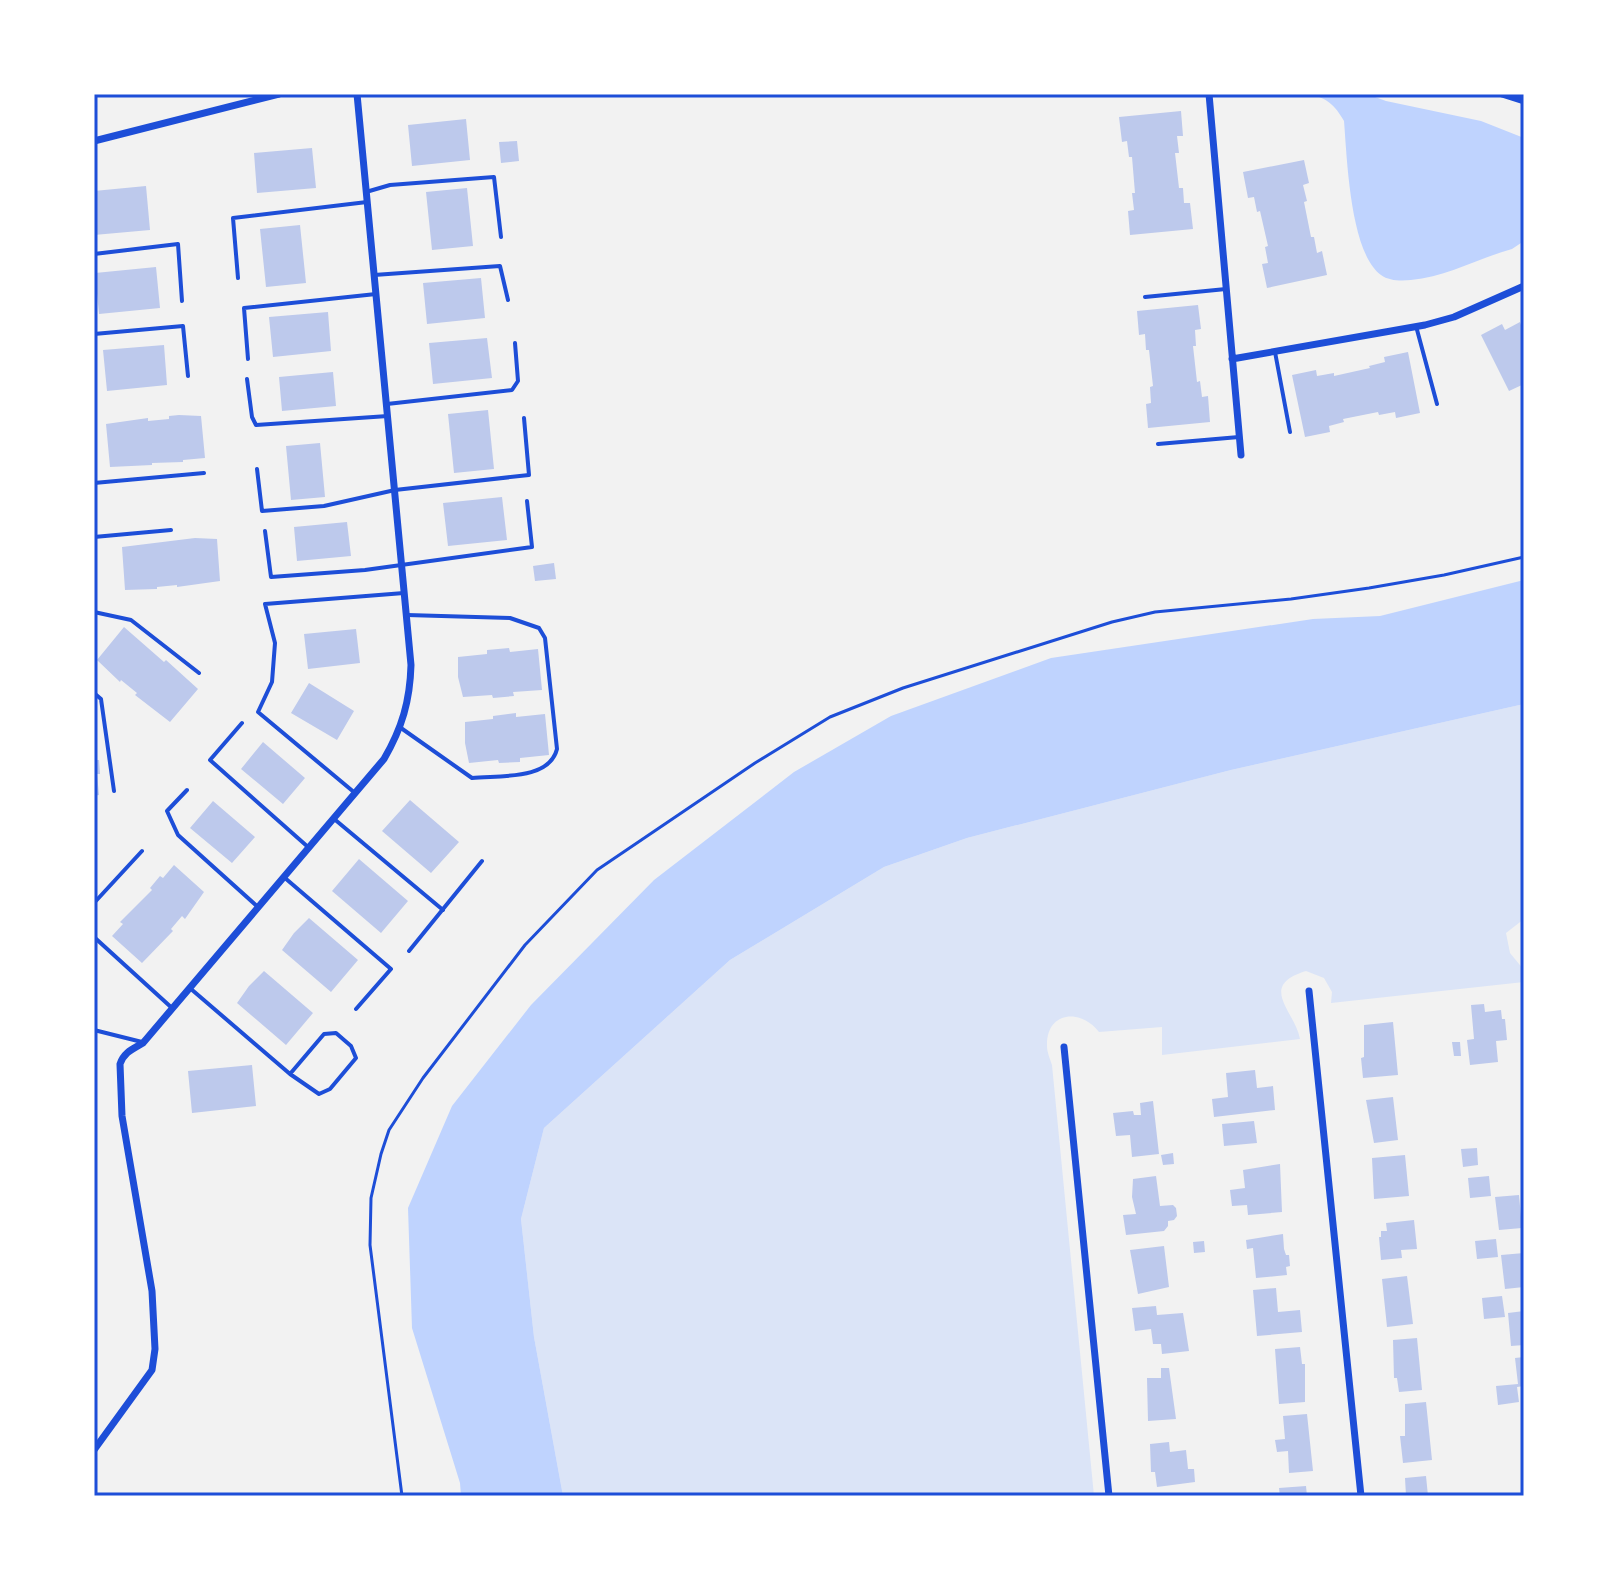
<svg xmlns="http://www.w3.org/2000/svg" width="1618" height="1590" viewBox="0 0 1618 1590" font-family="'Space Grotesk',sans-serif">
<rect width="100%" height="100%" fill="#f2f2f2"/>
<!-- green -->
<path fill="#dbe4f7" d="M1524 704V919L1506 933 1510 953 1524 970V982L1331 1003 1332 992 1324 978 1306 971C1257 986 1295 1011 1300 1039L1162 1055V1027L1099 1032C1081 1008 1046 1011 1047 1046 1047 1052 1050 1059 1052 1065L1094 1496H563L534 1337 521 1219 544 1128 730 960 884 867 967 838 1231 770Z"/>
<!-- water -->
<path fill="#bfd3fe" d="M1309 94H1367L1386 101 1481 121 1524 138V241L1512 249C1479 258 1446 277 1411 280 1401 281 1389 281 1381 275 1350 253 1347 157 1344 121 1335 105 1327 98 1309 94Z
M1524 580V704L1231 770 967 838 884 867 730 960 544 1128 521 1219 534 1337 563 1496H461L460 1483 412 1328 408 1208 452 1106 531 1005 654 880 794 772 891 716 1051 658 1313 619 1380 616Z"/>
<!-- building -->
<path fill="#bdc9ec" d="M1181 111 1183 136H1177L1179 153H1175L1179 188H1183L1184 203H1190L1193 229 1130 235 1128 211 1134 210 1132 193H1135L1132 157H1129L1127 141 1122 142 1119 117Z
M466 119 470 160 412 166 408 125Z
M517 141 519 161 501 163 499 142Z
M312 148 316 188 257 193 254 153Z
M1304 160 1309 183 1303 185 1307 201 1304 202 1311 237H1314L1317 253 1322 251 1327 275 1267 288 1262 264 1268 263 1265 247 1268 246 1260 211 1257 212 1254 197 1248 198 1243 172Z
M146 186 150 230 94 235V191Z
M467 188 473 246 432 250 426 192Z
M300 225 306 283 266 287 260 229Z
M156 267 160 308 99 314 95 273Z
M481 278 485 318 427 324 423 283Z
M1198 305 1201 329 1195 330 1196 346H1193L1197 382 1200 381 1202 397 1208 396 1210 422 1148 428 1146 404 1151 403 1150 387 1153 386 1149 350H1146L1145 334 1139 335 1137 311Z
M328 312 331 351 273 357 269 317Z
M1520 322 1521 325 1524 323V384L1509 391 1481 335 1502 324 1505 330Z
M487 338 492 378 433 384 429 343Z
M164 345 167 385 107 391 103 350Z
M1408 352 1420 413 1396 418 1395 412 1379 415 1378 412 1343 419 1344 422 1329 426 1330 432 1305 437 1292 375 1316 370 1317 376 1334 373V376L1370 368 1369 366 1385 362 1384 357Z
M333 372 336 406 282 411 279 377Z
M488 410 494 469 454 473 448 414Z
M179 415 201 416 205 458 183 460V462L152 463V465L110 467 106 424 148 418V421L169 419V416Z
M320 443 325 497 291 500 286 446Z
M502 497 507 540 448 546 443 503Z
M347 522 351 556 297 561 294 527Z
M195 538 217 539 220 581 177 587V585L157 587V589L125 590 122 547Z
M554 563 556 579 535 581 533 566Z
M124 627 164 662 166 660 198 689 170 722 135 695 137 693 121 680 120 682 97 660Z
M356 629 360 663 308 669 304 634Z
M509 648 510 652 538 649 542 690 513 692 514 696 493 698 492 695 463 697 458 677V657L487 654V650Z
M309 683 354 711 337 740 291 713Z
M516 713V717L545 714 549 755 520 758V762L499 763 498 760 469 763 465 743V722L493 719V716Z
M263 742 305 778 283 804 241 769Z
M94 760H99L100 774H97L99 795 94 796Z
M410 800 459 842 431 873 382 831Z
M213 801 255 837 232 863 190 828Z
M359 859 408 901 381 933 332 891Z
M174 865 204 892 185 919 182 916 171 929 173 931 142 963 112 936 123 924 120 922 152 890 150 888 160 876 163 878Z
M309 918 358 960 331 992 282 950 294 933Z
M264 971 313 1013 286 1045 237 1003 249 986Z
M1484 1004 1485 1012 1501 1010 1502 1019H1505L1507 1040 1496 1041 1498 1062 1470 1065 1467 1040 1474 1039 1471 1005Z
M1393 1022 1398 1075 1363 1078 1361 1058 1364 1057V1025Z
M1452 1042H1460L1461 1056H1454Z
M252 1065 256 1106 192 1113 188 1071Z
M1255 1070 1257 1088 1273 1086 1275 1110 1214 1117 1212 1099 1228 1097 1226 1073Z
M1393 1097 1398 1140 1374 1143 1366 1100Z
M1153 1101 1159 1154 1132 1157 1130 1135 1116 1136 1113 1113 1133 1111 1134 1115H1141L1140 1103Z
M1254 1121 1257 1143 1224 1146 1222 1124Z
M1477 1148 1478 1165 1463 1167 1461 1149Z
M1173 1153 1174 1164 1163 1165 1161 1155Z
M1405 1155 1409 1196 1374 1199 1372 1158Z
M1280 1164 1282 1212 1248 1215 1247 1205 1232 1206 1230 1190 1245 1188 1243 1170Z
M1156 1176 1160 1206 1173 1205 1176 1208 1177 1216 1174 1220 1168 1221V1226L1164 1231 1126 1235 1123 1215 1136 1214 1132 1197 1133 1179Z
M1489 1176 1491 1196 1470 1198 1468 1178Z
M1519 1195 1522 1228 1499 1230 1495 1197Z
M1414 1220 1417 1249 1401 1250 1402 1258 1381 1260 1379 1237H1381V1231H1387L1386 1223Z
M1283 1234 1284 1249 1286 1255H1289L1290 1266 1286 1267 1287 1275 1256 1278 1253 1248 1247 1249 1246 1240Z
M1496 1239 1498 1257 1477 1259 1475 1241Z
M1204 1241 1205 1252 1194 1253 1193 1242Z
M1164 1246 1169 1287 1138 1294 1130 1250Z
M1524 1253V1287L1505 1289 1501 1255Z
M1407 1276 1413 1324 1387 1327 1382 1279Z
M1276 1288 1278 1312 1300 1310 1302 1332 1257 1336 1253 1290Z
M1502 1296 1505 1317 1484 1319 1482 1298Z
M1156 1306 1157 1315 1183 1313 1189 1351 1162 1354 1161 1344H1153L1151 1329 1135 1331 1132 1308Z
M1524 1311V1345L1511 1346 1508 1313Z
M1417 1338 1422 1390 1399 1392 1397 1378H1394L1393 1340Z
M1300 1347 1302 1364H1305V1402L1279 1404 1275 1349Z
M1524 1357V1386L1517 1387 1519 1402 1498 1405 1496 1386 1518 1384 1515 1358Z
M1161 1368H1169L1176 1419 1148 1421 1147 1378H1161Z
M1426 1402 1432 1460 1403 1463 1400 1436H1405V1404Z
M1307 1414 1313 1471 1289 1473 1288 1451 1277 1452 1275 1440 1285 1439 1283 1416Z
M1169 1442 1170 1452 1186 1450 1188 1469H1194L1195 1482 1157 1487 1155 1472H1151L1150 1444Z
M1426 1476 1428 1496H1406L1405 1478Z
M1306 1486 1307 1496H1280L1279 1488Z"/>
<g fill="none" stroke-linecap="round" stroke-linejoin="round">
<!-- path -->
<path stroke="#1d4ed8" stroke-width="3" d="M402 1496 370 1245 371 1198 381 1154 389 1130 423 1078 525 945 597 870 755 763 830 717 903 688 1112 622 1155 612 1291 599 1369 588 1444 575 1524 557"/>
<!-- service -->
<path stroke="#1d4ed8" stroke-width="4" d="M366 192 390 185 494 177 501 237
M94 254 178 244 182 301
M374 275 500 266 508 300
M238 278 233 218 367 202
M1145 297 1226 289
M1416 326 1437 404
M94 334 183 326 188 376
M1275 352 1290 432
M248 359 244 308 376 294
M247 379 252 417 256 425 388 416
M387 404 512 390 518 381 515 343
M1158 444 1239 437
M257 469 262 511 324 506 395 490 529 475 524 418
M94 483 204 473
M265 531 271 577 365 570 532 547 527 501
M94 537 171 530
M94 612 131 620 199 673
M94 693 101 699 114 791
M242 723 210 760 308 847
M401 728 472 778C498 775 549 781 557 749L545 638 539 628 510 618 407 615
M187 790 167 811 178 835 258 907
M355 793 258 712 272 682 275 643 265 604 404 593
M333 818 443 910
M285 878 391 969 356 1009
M94 903 142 851
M94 937 172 1008
M409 951 482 861
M191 989 290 1074 319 1094 330 1089 356 1058 351 1046 336 1033 324 1034 290 1074
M94 1030 142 1042"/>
<!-- minor -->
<path stroke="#1d4ed8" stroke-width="7" d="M1209 94 1241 455
M1502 94 1524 101
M94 141 279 94
M1232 359 1425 325 1454 317 1524 286
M1309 991 1361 1496
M1064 1047 1109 1496
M94 1450 152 1370 155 1349 152 1291 122 1116 120 1064C124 1052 133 1049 143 1043L384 759C402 728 410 701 411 665L357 94"/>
</g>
<!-- border -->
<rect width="1618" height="1590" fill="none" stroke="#ffffff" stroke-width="192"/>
<rect x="96" y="96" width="1426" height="1398" fill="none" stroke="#1d4ed8" stroke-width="3"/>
</svg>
